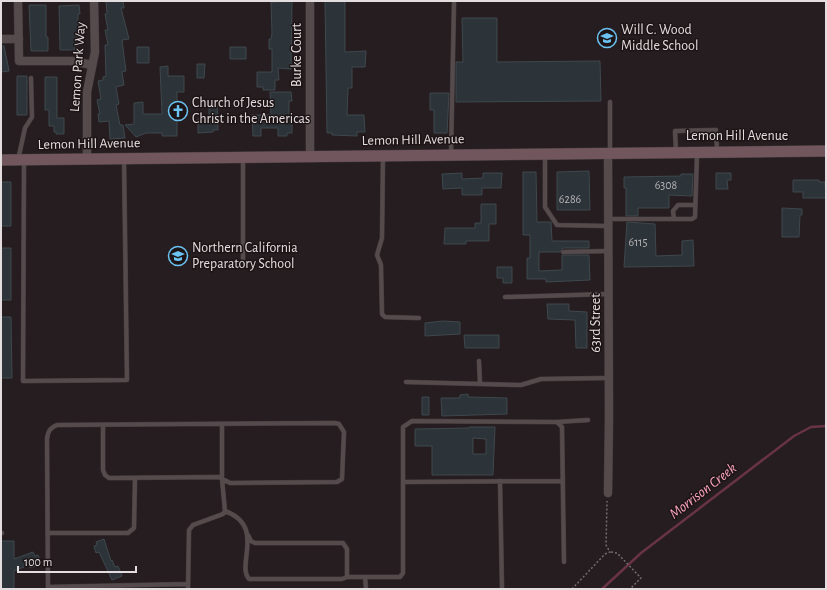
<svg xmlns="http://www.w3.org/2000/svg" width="827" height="590" viewBox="0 0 827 590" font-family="'Alegreya Sans',sans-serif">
<rect width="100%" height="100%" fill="#261d20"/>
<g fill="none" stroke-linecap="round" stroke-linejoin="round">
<!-- stream -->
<path stroke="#693346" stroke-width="2.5" d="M602 589 641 553 794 436 811 427 826 426"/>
</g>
<!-- building -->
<path fill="#2c3439" stroke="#3e484d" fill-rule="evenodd" d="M106 1H123L124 8H121L129 39 122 40 126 71 122 72 124 85 116 87 119 104 116 105 120 125H123L125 138 110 139 109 121 99 122 98 114H100L97 100 101 99 98 81 103 80V77L106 76 105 45H108L105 30H108L105 14H107Z
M292 1 291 69 278 68 279 80H275V90H263V87H257V72H272V49H269V39H271L272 33 271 2Z
M325 1H345V52L366 51 365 67H352V88H348L347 115H364L365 132H357V136L332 135V133H327Z
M29 5H46V37H48V51H31Z
M79 5 80 14H78V46H75V50H60L59 6Z
M462 18H497V62L600 61 601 101 456 102V62H463Z
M1 46H4L9 71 1 72Z
M137 47H149V63H137Z
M230 47H246V59H230Z
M197 64H205L204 78H197Z
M168 66V76H184V92H177V136H162V133H146L136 137 125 125 134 124V103L143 102V114H162L160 67Z
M17 76H27V115H17Z
M45 77H57V118H64V134H56V132H54V126H49V110H45Z
M270 92H291L292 101H289V116H292V133H287V136H278V128H261V136H253L252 115H271Z
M430 93H449L447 133H434V110H430Z
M209 102H217L218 130H213V132L198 133V119L209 118Z
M589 171 590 210H557V172Z
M523 172H536L537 222H551L552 241H589V248H563L560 252H539V271L562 270V255H589L590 280 546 282V279H527V258H530V235H523Z
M462 173V179L483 178V173H502L501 188H482V195H462V188L443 189 442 174Z
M716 173H731V180H727L728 189H716Z
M681 174H693L692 196 669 195V208H638V216H626V188H624V177L681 176Z
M793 180H819V182H825L826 198H803V192H793Z
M1 182H11V226H1Z
M481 204H496V224H489V241H466V244H444L445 228H475V223H481Z
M782 208 802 209V215H800L799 237H782Z
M627 222 655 224 656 256 682 255V241L693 240 694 266 624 267Z
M1 248H11V300H1Z
M497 267H512V283H503V278H497Z
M547 304H569V311L587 312V348H576L575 320 548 319Z
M1 317H11L12 378H1Z
M443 321 460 322V334L425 336V323Z
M464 335H499V348H465Z
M468 394V397L507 398V414L442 416 441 398H460V395Z
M422 397H429V415H422Z
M469 427H495L493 475H432V446H415V429L469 428ZM473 438 486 439V454H473Z
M104 539 111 561 112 560 115 567 118 566 122 576 112 580 99 552 96 553 94 546 97 545 96 542Z
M1 541H14V559L33 552 35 556 38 555 41 562 38 563 39 565 30 568 29 565 14 571V589H1Z"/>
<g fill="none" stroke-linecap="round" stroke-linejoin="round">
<!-- lane casing -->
<g stroke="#423a3d" stroke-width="5">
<path id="lane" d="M610 102V152
M676 151 675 131 716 130 717 151
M451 154 454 3
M545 154V207L557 225 608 226
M383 156 382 238 377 255 381 265 382 314 385 317 419 318
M18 160 25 128 32 117 31 78
M24 160 23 381 127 380 124 159
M608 219H692L695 217 697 154
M674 219 673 211 678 205H695
M563 252 608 251
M243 259V158
M505 297 608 294
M479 361 480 384
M406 382 521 385 541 379 609 378
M557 422 588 420
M500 481 502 589
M403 482 563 481
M225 511C266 526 236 565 249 579H342L347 577V549L343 543H255L251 541 248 535
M1 533H2
M48 533H128L134 528 135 478
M347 577H400L403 573V427L412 421 557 422 562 427 564 562
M365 577 366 589
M48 587 188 584
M48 589 47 439C48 431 50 428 57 425 149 424 242 424 335 423L339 424 344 432 342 479 337 482 230 483 219 477 109 478 105 475 103 470V425
M188 589 189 530 193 525 223 514 225 511 222 479V424"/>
</g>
<!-- street casing -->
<g stroke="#423a3d" stroke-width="9">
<path id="street" d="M18 1 19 61H72L92 65
M310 1V156
M1 39H19
M87 159V92L95 52 94 1
M608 493 609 418 608 153"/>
</g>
<!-- secondary casing -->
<g stroke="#423a3d" stroke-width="12">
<path id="secondary" d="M1 160 826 151"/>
</g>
<!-- path -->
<path stroke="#746c6e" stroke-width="1.5" stroke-dasharray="2 2" stroke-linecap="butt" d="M611 552 617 553 641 578 630 589
M572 589 605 554 610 552 606 545 607 501"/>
<!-- lane -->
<use href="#lane" stroke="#554b4d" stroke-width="4"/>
<!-- street -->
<use href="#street" stroke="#554b4d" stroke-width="8"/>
<!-- secondary -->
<use href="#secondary" stroke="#72565e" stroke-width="11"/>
</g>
<!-- icons -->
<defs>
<g id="school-ring" transform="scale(1)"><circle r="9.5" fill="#1d1416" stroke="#6bc3f2" stroke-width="1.5"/><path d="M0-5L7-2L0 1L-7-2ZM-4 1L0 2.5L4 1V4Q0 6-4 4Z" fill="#6bc3f2"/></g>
<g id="church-ring" transform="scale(1)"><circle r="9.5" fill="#1d1416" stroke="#6bc3f2" stroke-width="1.5"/><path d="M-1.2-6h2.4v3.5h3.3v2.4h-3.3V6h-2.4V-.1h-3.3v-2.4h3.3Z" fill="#6bc3f2"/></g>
</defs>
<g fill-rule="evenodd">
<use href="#school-ring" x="607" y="38"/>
<use href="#church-ring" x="178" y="111"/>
<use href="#school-ring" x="178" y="256"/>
</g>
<g text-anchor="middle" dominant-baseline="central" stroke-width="3" stroke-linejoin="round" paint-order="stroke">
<!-- number labels -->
<g font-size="12" fill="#b5b3b6">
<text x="666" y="185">6308</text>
<text x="570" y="199">6286</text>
<text x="638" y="242">6115</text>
</g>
<!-- poi labels -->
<g font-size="14" fill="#e3dddf" stroke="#1d1416" text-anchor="start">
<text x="621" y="30">Will C. Wood<tspan x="621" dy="16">Middle School</tspan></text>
<text x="192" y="103">Church of Jesus<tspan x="192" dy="16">Christ in the Americas</tspan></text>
<text x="192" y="248">Northern California<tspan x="192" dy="16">Preparatory School</tspan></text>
</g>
<!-- street labels -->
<g font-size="14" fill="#e3dddf" stroke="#1d1416">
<text transform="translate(297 55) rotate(-90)">Burke Court</text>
<text transform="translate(78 67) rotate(-86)">Lemon Park Way</text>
<text x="737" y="136">Lemon Hill Avenue</text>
<text transform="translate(413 140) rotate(-1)">Lemon Hill Avenue</text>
<text transform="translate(89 144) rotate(-1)">Lemon Hill Avenue</text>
<text transform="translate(596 323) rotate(-90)">63rd Street</text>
</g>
<!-- water labels -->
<g font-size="15" font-style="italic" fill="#fda4c1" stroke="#1d1416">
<text transform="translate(703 491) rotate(-38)">Morrison Creek</text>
</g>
</g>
<!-- border -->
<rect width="827" height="590" fill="none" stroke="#e3dddf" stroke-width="4"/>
<!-- scale -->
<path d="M18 566v6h118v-6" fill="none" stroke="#e3dddf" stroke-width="2"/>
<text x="24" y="566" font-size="12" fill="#e3dddf" stroke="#1d1416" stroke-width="3" paint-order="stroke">100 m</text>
</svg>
